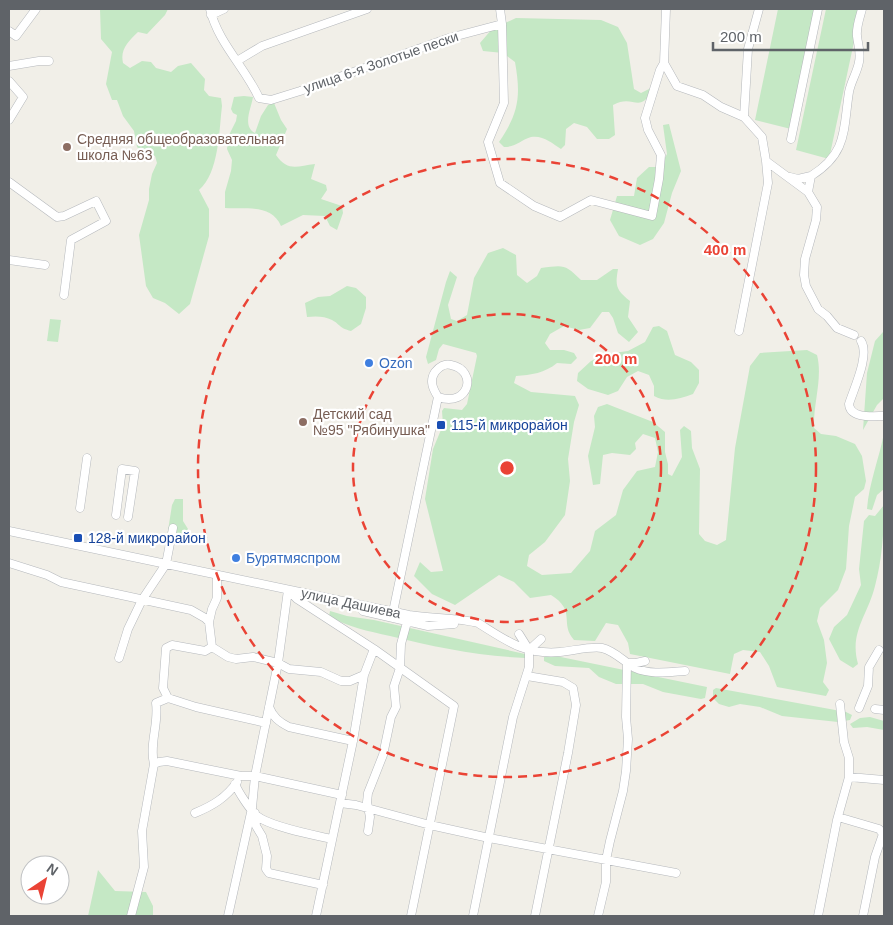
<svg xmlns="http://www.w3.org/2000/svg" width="893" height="925" viewBox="0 0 893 925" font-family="Arial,sans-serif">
<rect width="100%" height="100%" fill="#f1efe8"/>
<!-- green -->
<path fill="#c5e8c5" d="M100 9H168L165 15 147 34 138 32C128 42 120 49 123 63L130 68 142 61 151 62 156 68 171 72 178 66 191 63 205 79 204 90 209 96 221 98 222 106C219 131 219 173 199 190L209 209V236L190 304 179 314 165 303 153 298 146 286 139 235 149 200V189L152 174 157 163 155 156 151 154 142 152 137 147 134 131 123 116 117 100H112L106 84 112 52 101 39Z
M778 9H816L791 129 755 120Z
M826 9H861L829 159 796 150Z
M516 18 601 20 618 27 627 43 634 89 641 93 655 86C639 117 635 93 613 105L615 135 609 139H597L587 127 574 123 566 129 565 145 561 149C552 143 543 135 531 137 520 140 517 147 504 147L499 142C519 113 521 96 515 62L503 53 483 51 480 43 492 29Z
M244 96 253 97C251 109 242 126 255 133L261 116 268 105 274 103 281 120 287 129 276 155C288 172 297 166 315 164L311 179 326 185 327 190 321 199 342 206 343 213 337 230 330 226 325 216 303 215 281 226C272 204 246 209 225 208V192L231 171 232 160 227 149 228 137 236 121 237 115 233 113 231 109 234 97Z
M669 124 681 171 672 193 664 223 653 239 640 245 619 236 610 220 617 196H634L637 178 649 167H660L667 154 663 125Z
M503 248 516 255 517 275 527 283 537 276 541 268C564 265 565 264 581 280H597L613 269H618C615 286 616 290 630 301L628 317 638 332 629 342 618 333 613 318 609 312H602L590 328 579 330 564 326 550 334 545 343 550 350H564L574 353 577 358 571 364 557 363C545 373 531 375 516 376L514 383 531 392 575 396 579 405 574 422 568 459 570 481 565 515 545 542 529 555 527 566 542 575 571 573 590 551 595 531 616 515 623 490 637 471 655 467 658 452 655 438 643 434 635 443 636 449 630 455 612 453 603 455 600 484 593 485 588 456 595 427 594 416 598 407 607 404 653 422 665 432V452L668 464V474L672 476 682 457 680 430 684 426 691 431 692 448 700 469 699 534 705 541 717 545 726 540 735 448 750 366 760 353 807 350 817 355C823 378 813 404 814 428L821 434 836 436 855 444 862 456 866 481 864 489 855 497 849 526 846 569 838 590 820 608 817 621 824 640 827 663 823 682 829 690 826 696 777 687 769 666 760 652 743 650 734 654 730 674 630 654 628 643 618 625 606 623 595 641 574 640C559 623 577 611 551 595L530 598 514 582 499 575 455 605 432 594 414 576 420 562 431 572 443 571 425 499 433 449 443 425 442 411 444 408 462 410 467 404 477 356 476 353 443 344 439 349 436 360 428 364 426 357 446 282 450 271 457 277 448 305 451 319 457 321 467 315 474 278 488 253Z
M347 286 356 288 366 297V308L361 324 351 331C339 328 341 325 332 320 325 316 315 316 307 317L305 303 318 297 330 296Z
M50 319 61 320 58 342 47 341Z
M659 326 667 331 675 355 691 362 699 370V383L693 394C679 399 667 403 654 396V386L649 375 638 371 627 377 618 391 608 395 588 389 577 381 578 373 591 361 606 354 628 351 645 342 653 327Z
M883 332 884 398 877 405 863 430 867 373 875 341Z
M884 433V489L877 495 872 510 867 509C869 483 879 459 884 433Z
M175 499H183V521L188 529 183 539 173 541 167 537 172 505Z
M884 505C884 532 882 560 875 586 868 615 849 632 858 664L853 668 840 660 829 639 834 627 847 615 861 585 859 569 864 521 869 515 875 516Z
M330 611 347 616 374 620 525 654V658C479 656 434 647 390 636 368 631 347 627 329 616Z
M551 655 707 687 705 698 701 699 663 692 643 684H616L599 677 589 668 555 666 544 661V657Z
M716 688 846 712 852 715 850 720 838 722 782 716 760 707 740 704 729 707 719 704 713 698V690Z
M870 717 884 721V730L867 727 853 728 850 724 860 718Z
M98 870 115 891 146 892 153 906V916H88Z"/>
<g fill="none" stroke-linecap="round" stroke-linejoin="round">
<!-- minor casing -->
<g stroke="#b5b8bc" stroke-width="9">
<path id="minor" d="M210 9C218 43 245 67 259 98L271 100 300 91 449 38 502 24
M500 9 502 24 504 103 488 142 500 183 534 206 560 217 591 200 652 216 659 179 661 155 648 130 645 118 660 70 664 63 666 9
M759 9 748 49 744 117 762 137 766 161 808 192 811 176C848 153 843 130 849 92 851 81 857 73 859 62 861 52 858 45 857 36 856 27 860 17 862 9
M211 15 224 9
M9 31 16 36 36 9
M237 61 262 46 367 9
M664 63 677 86 703 95 721 107 744 117
M9 66 39 61H49
M9 81 23 97 9 120
M791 139 818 9
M790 177 798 179 811 176
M9 182 57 217 64 216 96 201 106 221 71 240 64 295
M808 192 817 207 816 220 805 259 804 275 806 286 818 309 827 316 837 328 854 335
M9 260 45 265
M739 331 768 183 766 161
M861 341C870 355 854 388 849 404 850 419 873 416 884 416
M80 508 87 458
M116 515 122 469 135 471 128 517
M9 531 409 615C432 619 456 617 478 623 507 641 524 655 560 652 572 651 591 646 602 648 615 651 624 662 635 668 650 675 669 672 685 671
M9 563 47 575 61 582 191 610 205 618 209 622
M288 590 297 599 374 649 454 706 411 916
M363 611 428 626 454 624
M393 612 438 397C433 389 429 381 435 372 439 367 445 363 451 365 478 370 470 408 438 397
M212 647 228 657 236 659 253 657 278 663 289 669 321 672 341 681H350L364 675
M529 650 541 639
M119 658 128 629 142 600 166 564 173 528
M527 676 563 682 573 688 576 705 568 753 535 916
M168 698 196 707 266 723
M840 704 844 742 849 758V777
M269 707C273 717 279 722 289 727L353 741
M859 708 868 686 869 667 879 650
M875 709 884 710
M154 764 159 762 167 761 241 776H255L342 795
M235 784C239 793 250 810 257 816 271 827 314 835 332 839
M340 803 356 805 430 825 489 838 676 873
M195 813C212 806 226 798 237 782
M255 813 256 826 262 836 267 856 266 869 269 873 323 885
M838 817 879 829 883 834 875 857 863 916
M368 831 370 817 367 802 368 793 383 755 391 717 396 707 394 686 400 668 401 644 409 615
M131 916 144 867 142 831 154 764C149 744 159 724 156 703L168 698 163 688 166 648 172 645 205 651 212 647 209 622 212 609 217 598V575
M228 916 252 808 255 776 278 663 288 590
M316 916 353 741 364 675 374 649
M473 916 513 717 529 667V650L519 634
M598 916 606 882V860L610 841 623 791 626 771 628 739 626 717 627 663H636L645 661
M818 916 837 820 849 777 884 780"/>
</g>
<!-- minor -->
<use href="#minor" stroke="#fff" stroke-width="8"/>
</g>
<!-- distance rings -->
<g fill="none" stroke="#ea4335" stroke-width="2.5" stroke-dasharray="9 6">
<circle cx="507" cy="468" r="154"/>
<circle cx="507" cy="468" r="309"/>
</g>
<!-- markers -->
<g fill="#8d6e63" stroke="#fff" stroke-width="2">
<circle cx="67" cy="147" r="5"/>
<circle cx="303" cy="422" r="5"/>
</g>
<g fill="#3f7fe0" stroke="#fff" stroke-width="2">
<circle cx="369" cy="363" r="5"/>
<circle cx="236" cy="558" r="5"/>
</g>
<g fill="#1a4fb4" stroke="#fff" stroke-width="2">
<rect x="436" y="420" width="10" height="10" rx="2.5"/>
<rect x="73" y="533" width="10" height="10" rx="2.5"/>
</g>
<g text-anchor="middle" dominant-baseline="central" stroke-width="4.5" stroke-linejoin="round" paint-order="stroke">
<!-- street labels -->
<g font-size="14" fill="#5f6368" stroke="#fff">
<text transform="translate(381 62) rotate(-19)">улица 6-я Золотые пески</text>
<text transform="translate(351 603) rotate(12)">улица Дашиева</text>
</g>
<!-- education labels -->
<g font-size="14" fill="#785e54" stroke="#fff" text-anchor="start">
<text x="77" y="139">Средняя общеобразовательная<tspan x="77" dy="16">школа №63</tspan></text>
<text x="313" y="414">Детский сад<tspan x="313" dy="16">№95 "Рябинушка"</tspan></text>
</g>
<!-- shop labels -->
<g font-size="14" fill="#366cbe" stroke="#fff" text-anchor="start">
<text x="379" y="363">Ozon</text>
<text x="246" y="558">Бурятмяспром</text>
</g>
<!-- transit labels -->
<g font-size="14" fill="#164399" stroke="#fff" text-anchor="start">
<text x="451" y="425">115-й микрорайон</text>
<text x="88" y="538">128-й микрорайон</text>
</g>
</g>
<circle cx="507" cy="468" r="8" fill="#ea4335" stroke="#fff" stroke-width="2.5"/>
<g font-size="15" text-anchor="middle" font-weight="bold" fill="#ea4335" stroke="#fff" stroke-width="4.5" stroke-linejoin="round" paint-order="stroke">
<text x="725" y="255">400 m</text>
<text x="616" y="364">200 m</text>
</g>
<!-- border -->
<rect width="893" height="925" fill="none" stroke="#5f6368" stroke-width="20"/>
<!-- north arrow -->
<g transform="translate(45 880) rotate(35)"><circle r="24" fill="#ffffff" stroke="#bfc1c3"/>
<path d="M0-4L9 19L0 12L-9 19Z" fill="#ea4335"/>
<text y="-8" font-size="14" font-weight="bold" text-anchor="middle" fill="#5f6368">N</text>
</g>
<!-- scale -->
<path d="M713 42v8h155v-8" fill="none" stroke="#5f6368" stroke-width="2.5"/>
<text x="720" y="42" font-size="15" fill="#5f6368" stroke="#ffffff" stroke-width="4" paint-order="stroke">200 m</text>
</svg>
